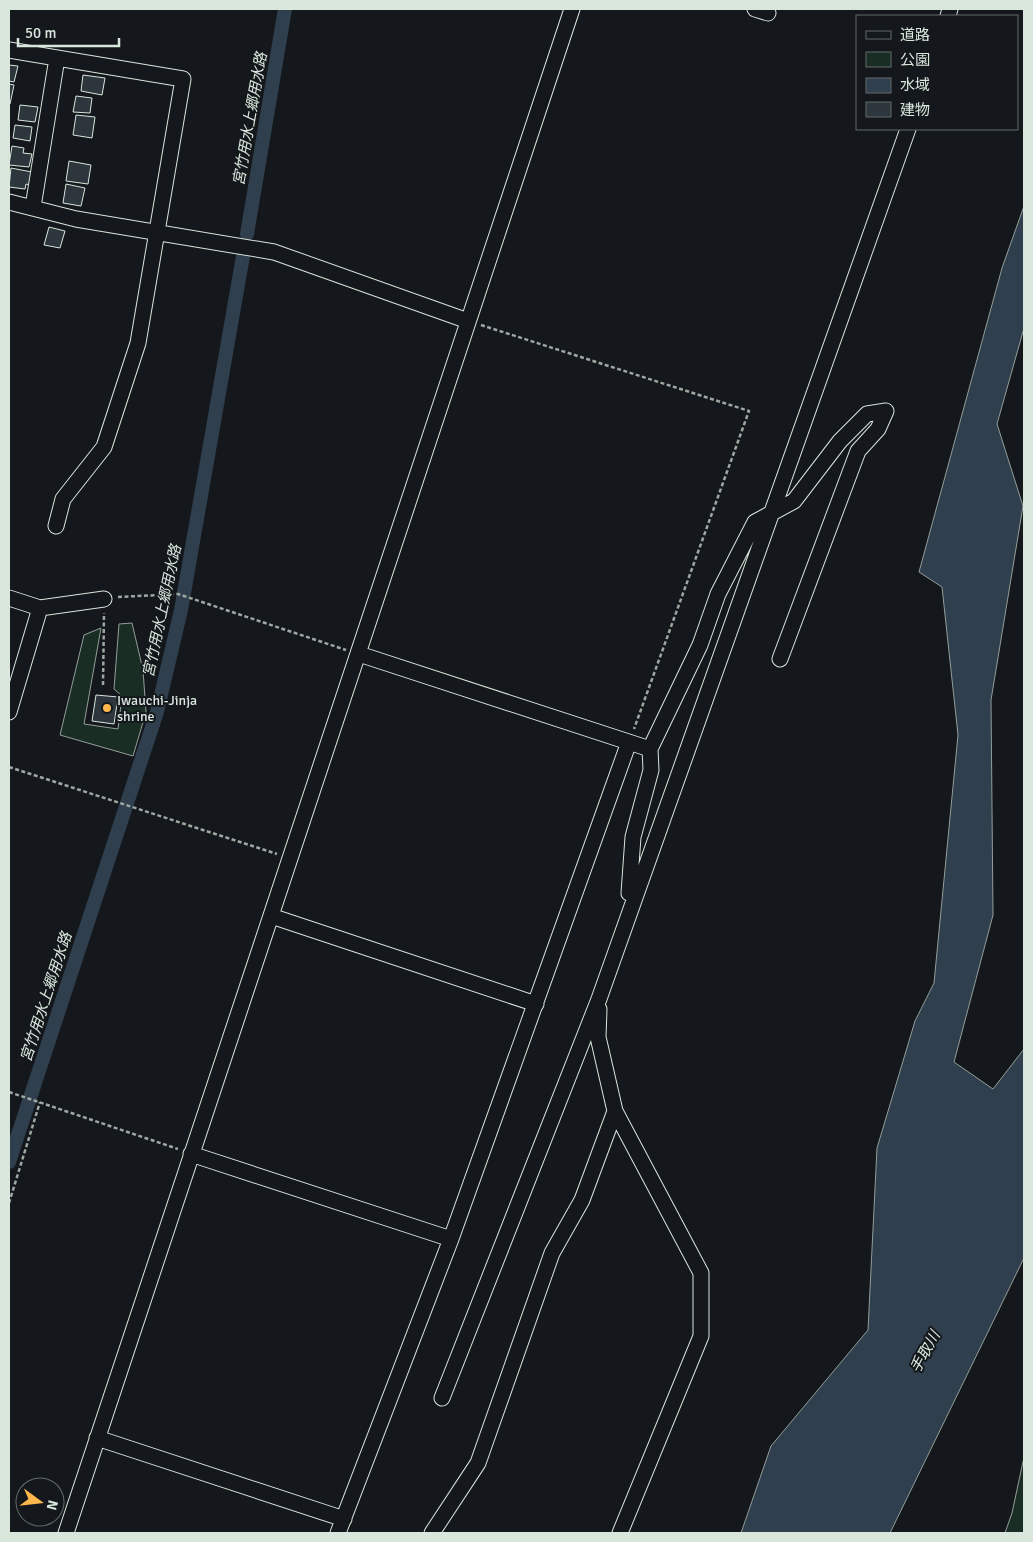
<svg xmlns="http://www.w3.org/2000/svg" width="1033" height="1542" viewBox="0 0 1033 1542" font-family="Signika,'Noto Sans JP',sans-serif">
<rect width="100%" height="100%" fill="#14181c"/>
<!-- green -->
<path fill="#1a2d24" stroke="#939e99" d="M132 623 143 670 146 712 133 756 60 735 84 635 101 628 84 724 118 729 122 696 114 689 119 624Z
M1024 1457V1533H1005L1012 1513Z"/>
<!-- water -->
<path fill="#2f3f4d" stroke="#939e99" d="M1024 206V328L997 424 1023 506 991 700 993 915 954 1062 993 1089 1024 1049V1258L890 1533H741L771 1446 868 1330 877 1148 915 1021 934 983 958 735 942 587 919 572 1002 268Z"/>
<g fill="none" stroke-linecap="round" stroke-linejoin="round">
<!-- canal -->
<path stroke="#2f3f4d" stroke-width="14" d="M247 234 285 9
M9 1162 157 712 181 610 243 256"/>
</g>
<!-- building -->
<path fill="#2c363c" stroke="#d8e6dc" d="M9 65 18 66 14 82 9 81Z
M83 75 105 78 102 95 81 91Z
M9 84 14 85 10 104 9 103Z
M76 96 92 98 90 113 73 112Z
M20 105 38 107 35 122 18 120Z
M76 115 95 117 92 138 73 135Z
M15 125 32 127 30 141 13 138Z
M12 146 24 148 23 153 32 154 29 167 9 165Z
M69 161 91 165 88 184 66 181Z
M11 168 37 173 34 186 26 184 25 189 9 187Z
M66 184 85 188 81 206 63 203Z
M49 227 65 231 60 248 44 245Z
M96 695 118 697 114 724 92 721Z"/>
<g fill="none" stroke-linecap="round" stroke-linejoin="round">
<!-- minor casing -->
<g stroke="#d8e6dc" stroke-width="17">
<path id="minor" d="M755 9 768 13
M948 16 950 9
M9 50 183 79 138 343 104 447 63 499 56 526
M9 202 76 219 274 252 468 321
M33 207 57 58
M9 598 40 608 104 599
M359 654 650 749
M9 712 40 608
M635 896 629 893 633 837 651 770 650 749 700 645 718 594 755 522 794 501 840 441 867 414 886 411 878 429 858 451 780 659
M271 916 536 1004
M599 1009 598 1037 615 1111 701 1273V1336L620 1533
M191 1154 451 1239
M442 1398 599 999 908 129
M97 1438 344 1519
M66 1533 572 9
M338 1533 451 1239 629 742
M432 1533 478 1463 552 1253 582 1200 615 1111"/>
</g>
<!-- path -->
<path stroke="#9da8a2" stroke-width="2.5" stroke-dasharray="4 2.5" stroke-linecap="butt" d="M481 325 749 411 634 729
M118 597 178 594 346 650
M103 685 104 613
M9 767 277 854
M9 1092 178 1149
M9 1203 40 1102"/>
<!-- minor -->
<use href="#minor" stroke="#14181c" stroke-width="15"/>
</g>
<!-- markers -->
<circle fill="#ffb74d" stroke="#14181c" stroke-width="2" cx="107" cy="708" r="5"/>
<g text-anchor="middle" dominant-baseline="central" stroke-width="4" stroke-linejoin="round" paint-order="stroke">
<!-- poi labels -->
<g font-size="14" fill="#d8e6dc" stroke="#14181c" text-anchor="start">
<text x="117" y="700">Iwauchi-Jinja<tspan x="117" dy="16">shrine</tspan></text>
</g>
<!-- water labels -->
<g font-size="15" font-style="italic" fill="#d8e6dc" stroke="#14181c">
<text transform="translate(250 119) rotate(-80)">宮竹用水上郷用水路</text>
<text transform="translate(162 611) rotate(-78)">宮竹用水上郷用水路</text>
<text transform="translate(46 997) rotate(-72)">宮竹用水上郷用水路</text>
<text transform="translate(925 1352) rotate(-61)">手取川</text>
</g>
</g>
<!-- border -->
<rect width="1033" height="1542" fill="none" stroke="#d8e6dc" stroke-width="20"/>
<!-- legend -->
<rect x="856" y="15" width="162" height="115" fill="#14181c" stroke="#626a69"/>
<rect x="866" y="31" width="25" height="8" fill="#14181c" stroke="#626a69"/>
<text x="900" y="40" font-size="15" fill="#d8e6dc">道路</text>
<rect x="866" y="52" width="25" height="15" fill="#1a2d24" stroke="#626a69"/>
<text x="900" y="65" font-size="15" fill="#d8e6dc">公園</text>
<rect x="866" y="78" width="25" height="15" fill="#2f3f4d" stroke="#626a69"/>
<text x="900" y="90" font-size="15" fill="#d8e6dc">水域</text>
<rect x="866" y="102" width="25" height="15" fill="#2c363c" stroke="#626a69"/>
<text x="900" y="115" font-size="15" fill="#d8e6dc">建物</text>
<!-- north arrow -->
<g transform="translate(40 1502) rotate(105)"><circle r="24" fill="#14181c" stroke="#626a69"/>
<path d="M0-4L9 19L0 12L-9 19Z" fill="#ffb74d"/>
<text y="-8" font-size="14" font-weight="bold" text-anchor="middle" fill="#d8e6dc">N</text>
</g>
<!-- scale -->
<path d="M18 38v8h101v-8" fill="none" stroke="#d8e6dc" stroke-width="2.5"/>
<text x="25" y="38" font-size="15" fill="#d8e6dc" stroke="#14181c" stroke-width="4" paint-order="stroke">50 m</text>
</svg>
